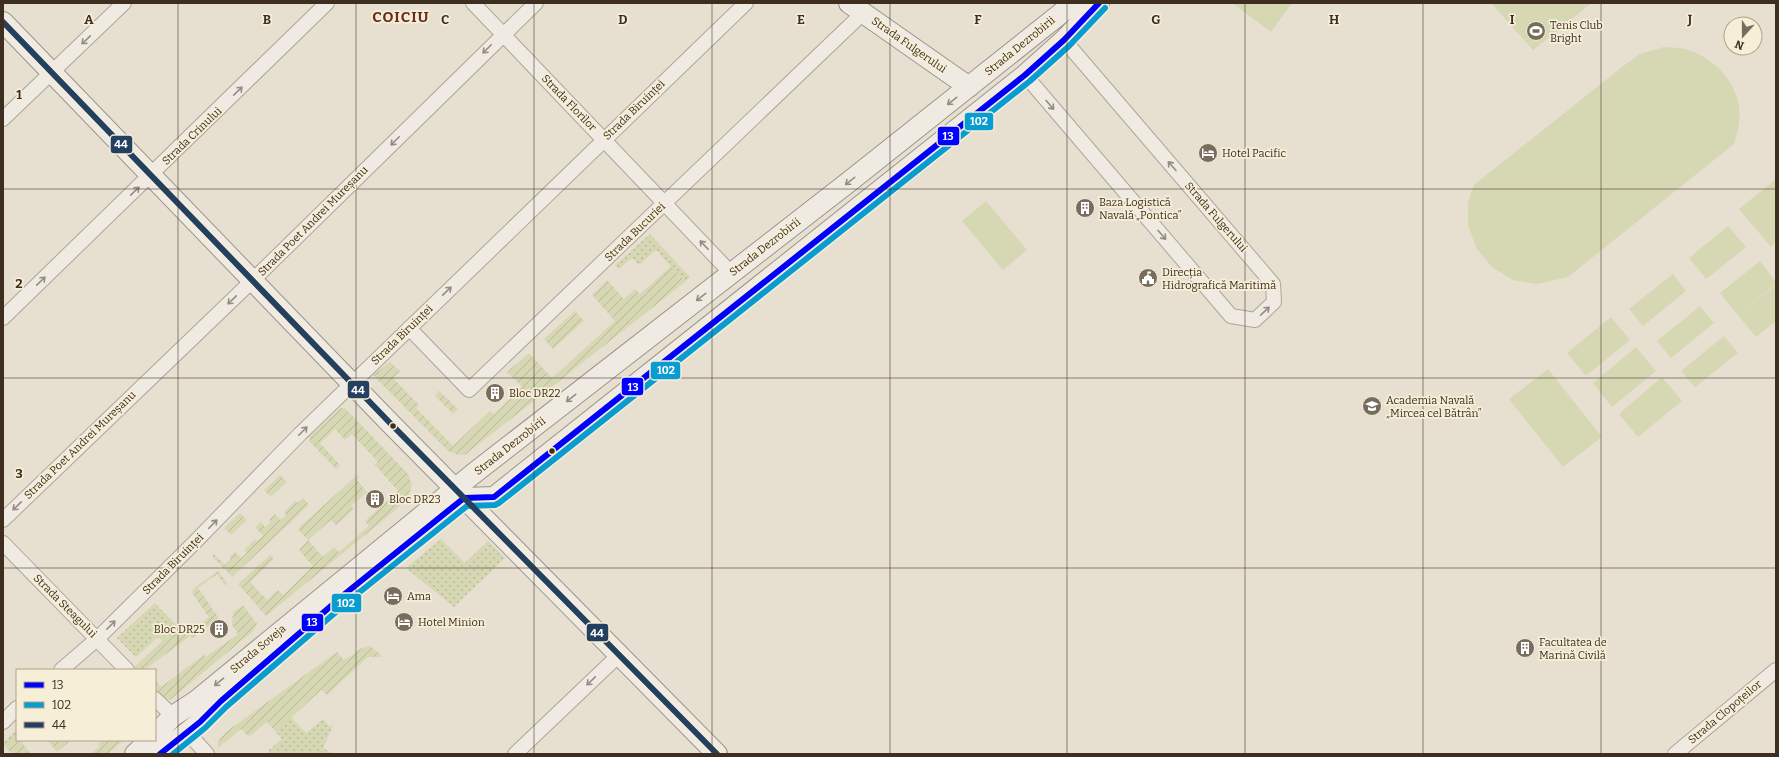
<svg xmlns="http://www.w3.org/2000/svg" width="1779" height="757" viewBox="0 0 1779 757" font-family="Bitter,serif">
<defs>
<pattern id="grass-dots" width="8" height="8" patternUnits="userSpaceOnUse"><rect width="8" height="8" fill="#d6d7b3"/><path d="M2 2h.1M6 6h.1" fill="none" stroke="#b9b99a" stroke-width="1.8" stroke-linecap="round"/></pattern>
<pattern id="garden-furrows" width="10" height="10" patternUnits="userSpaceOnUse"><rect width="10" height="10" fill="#d6d7b3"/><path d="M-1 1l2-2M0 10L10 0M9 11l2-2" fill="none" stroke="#b9b99a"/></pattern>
</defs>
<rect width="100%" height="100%" fill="#e7e0d1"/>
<!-- grass -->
<path fill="url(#grass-dots)" d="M650 234 690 277 685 282 656 250 639 265 632 258 619 269 615 265Z
M441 539 465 563 488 541 505 558 454 607 406 568Z
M155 603 178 627 162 641 158 637 136 657 117 638Z
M291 717 306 733 323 719 330 727 334 723 323 748 333 754H270L268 751 282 739 276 732Z
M17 730V739L6 748 3 743Z"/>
<!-- garden -->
<path fill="url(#garden-furrows)" d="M671 266 685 282 465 455H458L448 451 373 375 390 362 400 371 393 378 419 405 416 408 453 446 490 411 494 414 522 387 507 372 529 353 552 378 615 321 592 295 607 280 624 299 635 289 640 294Z
M575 311 584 321 553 349 544 339Z
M439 391 458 409 453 414 435 396Z
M341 408H345L408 474 412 485 409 494 398 508 266 616 238 584 270 555 274 559 250 582 267 600 278 590 283 595 313 566 299 550 308 540 298 529 357 475 359 477 357 480 367 492 351 506 354 509 336 525 331 520 308 540 323 557 334 547 339 552 369 526 365 521 398 491 375 465 378 462 352 434 345 440 335 429 320 443 340 465 336 469 310 442 309 437Z
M280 475 287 482 271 497 264 490Z
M303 498 309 505 232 577 212 556 214 554 225 565 231 559 229 557 235 552 241 558 247 553 244 550 255 539 257 541 263 536 255 527 261 522 265 527 271 522 269 520 275 514 281 520 286 515 284 512 295 501 297 503Z
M240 513 247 520 231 535 224 528Z
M218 571 227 583 225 585 217 574 198 588 219 618 192 638 190 636 147 668 148 670H135V666L178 627 186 635 209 617 192 593 194 588Z
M243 605 257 624 252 632 170 700 165 699 155 689V679L161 687 204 655 206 657 238 634 232 625 233 612Z
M370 646 383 657H368L327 695 321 690 276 732 267 722 249 737 241 729 218 748C216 738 227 732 234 726L337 652 344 660 362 648Z
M17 739 20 740 31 754H12L6 748Z
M47 740H71L57 752Z
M103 740H124L107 754H91L100 746 98 744Z"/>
<!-- pitch -->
<path fill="#d6d7b3" d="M1232 3H1292L1271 32Z
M1491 3H1592L1533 50Z
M1664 47C1671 48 1681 47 1688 50 1718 59 1744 90 1739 123 1738 130 1736 137 1734 144L1568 277 1537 284 1513 280 1492 267 1477 249 1468 226V202L1474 185 1622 67 1640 54Z
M1776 179V242L1771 247 1739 209Z
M986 201 1027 250 1003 270 962 221Z
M1728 226 1746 247 1706 279 1689 258Z
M1760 261 1776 282V284L1738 315 1720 293Z
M1673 274 1686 291 1643 326 1629 309Z
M1776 285V321L1756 337 1738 315Z
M1700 306 1714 323 1671 358 1657 341Z
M1611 317 1630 340 1586 376 1567 353Z
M1724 336 1738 353 1695 387 1681 371Z
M1636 347 1656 371 1612 407 1593 383Z
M1548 369 1602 437 1563 467 1509 399Z
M1662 377 1682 401 1638 437 1619 414Z"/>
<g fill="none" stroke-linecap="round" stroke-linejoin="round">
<!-- street casing -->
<g stroke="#ada599" stroke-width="16">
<path id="street" d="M473 3 731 273
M1025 75 1231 316 1255 320 1274 302 1273 284 1064 40
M3 119 124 3
M3 318 327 3
M409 328 469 390 863 13
M3 520 253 280 536 3
M3 543 127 670
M61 670 97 639 194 543 300 434 746 3
M155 699 173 716
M3 722 17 708
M187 732 207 754
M515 754 619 655
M1675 754 1776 670"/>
</g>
<!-- secondary casing -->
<g stroke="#9c958a" stroke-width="22">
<path id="secondary" d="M849 3 969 87
M3 22 391 424 717 754
M464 498 494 497 1025 75 1064 40 1099 3
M155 735 173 716 196 701 473 474 850 181 1074 3
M135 754 150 740
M160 754 200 722 221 701 325 611"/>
</g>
<!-- street -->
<use href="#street" stroke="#efebe3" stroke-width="14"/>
<!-- secondary -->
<use href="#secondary" stroke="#efebe3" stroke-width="20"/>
<!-- bus-1 casing -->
<g stroke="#f7eed8" stroke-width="9">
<path id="bus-1" d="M160 754 200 722 221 701 346 593 464 498 494 497 1025 75 1064 40 1099 3"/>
</g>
<!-- bus-2 casing -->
<g stroke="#f7eed8" stroke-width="9">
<path id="bus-2" d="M173 754 205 728 226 707 351 599 467 506 495 505 499 503 1030 81 1069 46 1105 8"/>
</g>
<!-- bus-3 casing -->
<g stroke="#f7eed8" stroke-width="9">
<path id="bus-3" d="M3 22 391 424 717 754"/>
</g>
<!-- bus-1 -->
<use href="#bus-1" stroke="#00f" stroke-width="6"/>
<!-- bus-2 -->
<use href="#bus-2" stroke="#099cd1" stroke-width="6"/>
<!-- bus-3 -->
<use href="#bus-3" stroke="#244061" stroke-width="6"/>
</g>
<!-- one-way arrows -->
<defs><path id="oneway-shaft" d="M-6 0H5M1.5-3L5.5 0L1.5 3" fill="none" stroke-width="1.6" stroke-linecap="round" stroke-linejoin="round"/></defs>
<g stroke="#968c82">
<use href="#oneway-shaft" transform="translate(86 40) rotate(136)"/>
<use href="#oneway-shaft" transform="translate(487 49) rotate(135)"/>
<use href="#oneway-shaft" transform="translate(238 91) rotate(-44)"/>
<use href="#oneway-shaft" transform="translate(952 101) rotate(142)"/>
<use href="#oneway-shaft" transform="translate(1050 105) rotate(49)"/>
<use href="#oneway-shaft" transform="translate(395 141) rotate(135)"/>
<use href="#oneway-shaft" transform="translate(1172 166) rotate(-131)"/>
<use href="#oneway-shaft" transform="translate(850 181) rotate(142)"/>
<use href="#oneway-shaft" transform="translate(135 191) rotate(-44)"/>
<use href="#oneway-shaft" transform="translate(1162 235) rotate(49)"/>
<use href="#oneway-shaft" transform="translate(704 245) rotate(-134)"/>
<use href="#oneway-shaft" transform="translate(41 281) rotate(-44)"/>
<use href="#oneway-shaft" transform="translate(447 291) rotate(-44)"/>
<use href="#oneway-shaft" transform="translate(701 297) rotate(142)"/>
<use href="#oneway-shaft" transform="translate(232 300) rotate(136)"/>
<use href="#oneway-shaft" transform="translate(1265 311) rotate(-43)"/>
<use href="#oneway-shaft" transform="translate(571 398) rotate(142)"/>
<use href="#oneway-shaft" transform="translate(303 431) rotate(-45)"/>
<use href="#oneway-shaft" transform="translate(17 506) rotate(136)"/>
<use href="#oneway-shaft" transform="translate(213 524) rotate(-46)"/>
<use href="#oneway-shaft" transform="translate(111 625) rotate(-45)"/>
<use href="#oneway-shaft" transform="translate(591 681) rotate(136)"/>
<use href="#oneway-shaft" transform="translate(219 682) rotate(140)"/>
</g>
<!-- grid -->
<path fill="none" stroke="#3d2e20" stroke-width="1" stroke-opacity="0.55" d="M178 3V754M356 3V754M534 3V754M712 3V754M890 3V754M1067 3V754M1245 3V754M1423 3V754M1601 3V754M3 189H1776M3 378H1776M3 568H1776"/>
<!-- icons -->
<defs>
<g id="stadium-disc" transform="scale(1)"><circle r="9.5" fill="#786c5e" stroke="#f7eed8"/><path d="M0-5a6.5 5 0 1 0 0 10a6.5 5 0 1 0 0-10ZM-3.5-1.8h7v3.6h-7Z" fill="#fff"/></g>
<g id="hotel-disc" transform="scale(1)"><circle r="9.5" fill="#786c5e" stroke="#f7eed8"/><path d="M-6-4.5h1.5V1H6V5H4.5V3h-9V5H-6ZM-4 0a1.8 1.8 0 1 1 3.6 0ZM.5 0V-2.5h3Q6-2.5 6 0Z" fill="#fff"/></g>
<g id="building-disc" transform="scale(1)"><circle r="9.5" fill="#786c5e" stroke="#f7eed8"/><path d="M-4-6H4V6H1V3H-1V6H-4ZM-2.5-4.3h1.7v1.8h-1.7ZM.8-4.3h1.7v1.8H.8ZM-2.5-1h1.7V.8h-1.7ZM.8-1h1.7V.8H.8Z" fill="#fff"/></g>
<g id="civic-disc" transform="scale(1)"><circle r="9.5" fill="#786c5e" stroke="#f7eed8"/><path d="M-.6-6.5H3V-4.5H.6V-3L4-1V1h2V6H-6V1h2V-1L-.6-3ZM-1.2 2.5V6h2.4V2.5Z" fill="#fff"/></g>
<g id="university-disc" transform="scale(1)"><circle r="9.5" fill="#786c5e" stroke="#f7eed8"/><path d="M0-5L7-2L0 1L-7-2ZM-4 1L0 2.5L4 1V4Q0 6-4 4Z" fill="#fff"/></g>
</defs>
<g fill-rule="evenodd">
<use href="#stadium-disc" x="1536" y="31"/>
<use href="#hotel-disc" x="1208" y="153"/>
<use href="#building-disc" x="1085" y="208"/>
<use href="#civic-disc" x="1148" y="278"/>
<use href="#building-disc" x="495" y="393"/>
<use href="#university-disc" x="1372" y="406"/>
<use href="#building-disc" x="375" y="499"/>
<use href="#hotel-disc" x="393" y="596"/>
<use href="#hotel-disc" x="404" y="622"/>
<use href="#building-disc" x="219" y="629"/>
<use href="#building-disc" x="1525" y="648"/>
</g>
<!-- markers -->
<g fill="#3d2e20" stroke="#f7eed8" stroke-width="1.5">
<circle cx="393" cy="426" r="3.5"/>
<circle cx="552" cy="451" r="3.5"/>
</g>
<g text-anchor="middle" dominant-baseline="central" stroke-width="3.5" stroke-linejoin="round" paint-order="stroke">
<!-- poi labels -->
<g font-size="11" fill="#3d2e20" stroke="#f7eed8" text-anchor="start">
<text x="1550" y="25">Tenis Club<tspan x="1550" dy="13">Bright</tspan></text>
<text x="1222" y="153">Hotel Pacific</text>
<text x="1099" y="202">Baza Logistică<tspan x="1099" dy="13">Navală „Pontica”</tspan></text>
<text x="1162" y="272">Direcția<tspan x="1162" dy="13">Hidrografică Maritimă</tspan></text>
<text x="509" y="393">Bloc DR22</text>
<text x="1386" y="400">Academia Navală<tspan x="1386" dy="13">„Mircea cel Bătrân”</tspan></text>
<text x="389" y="499">Bloc DR23</text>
<text x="407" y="596">Ama</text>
<text x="418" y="622">Hotel Minion</text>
<text x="205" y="629" text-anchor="end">Bloc DR25</text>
<text x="1539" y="642">Facultatea de<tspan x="1539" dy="13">Marină Civilă</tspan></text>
</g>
<!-- street labels -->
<g font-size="11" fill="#3d2e20" stroke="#f7eed8">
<text transform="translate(909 45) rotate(35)">Strada Fulgerului</text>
<text transform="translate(1020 46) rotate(-39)">Strada Dezrobirii</text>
<text transform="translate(569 103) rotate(46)">Strada Florilor</text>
<text transform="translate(634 110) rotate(-44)">Strada Biruinței</text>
<text transform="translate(192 136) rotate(-44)">Strada Crinului</text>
<text transform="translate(1216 217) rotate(49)">Strada Fulgerului</text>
<text transform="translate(313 221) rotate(-45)">Strada Poet Andrei Mureșanu</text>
<text transform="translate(635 232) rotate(-44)">Strada Bucuriei</text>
<text transform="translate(765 247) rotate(-38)">Strada Dezrobirii</text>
<text transform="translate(402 335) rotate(-44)">Strada Biruinței</text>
<text transform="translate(80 445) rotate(-44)">Strada Poet Andrei Mureșanu</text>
<text transform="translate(510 446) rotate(-38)">Strada Dezrobirii</text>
<text transform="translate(173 564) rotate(-45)">Strada Biruinței</text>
<text transform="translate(65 606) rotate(45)">Strada Steagului</text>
<text transform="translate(258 649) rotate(-40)">Strada Soveja</text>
<text transform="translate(1725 712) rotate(-40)">Strada Clopoțeilor</text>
</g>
<!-- district labels -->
<g font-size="15" font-weight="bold" letter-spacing="1" fill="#6b2e1e" stroke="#f7eed8">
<text x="401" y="17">COICIU</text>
</g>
</g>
<g font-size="13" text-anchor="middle" font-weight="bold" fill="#3d2e20" stroke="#f7eed8" stroke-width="3.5" stroke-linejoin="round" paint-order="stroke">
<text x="89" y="24">A</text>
<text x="267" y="24">B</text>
<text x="445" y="24">C</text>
<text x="623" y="24">D</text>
<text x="801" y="24">E</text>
<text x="978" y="24">F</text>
<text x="1156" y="24">G</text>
<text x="1334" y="24">H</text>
<text x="1512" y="24">I</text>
<text x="1690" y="24">J</text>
<text x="19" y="99">1</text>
<text x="19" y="288">2</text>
<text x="19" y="478">3</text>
</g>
<g stroke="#f7eed8" stroke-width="1.5">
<rect x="964" y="112" width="30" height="19" rx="4" fill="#099cd1"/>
<rect x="937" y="126" width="23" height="20" rx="4" fill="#00f"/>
<rect x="110" y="135" width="23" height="19" rx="4" fill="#244061"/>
<rect x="650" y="361" width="31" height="19" rx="4" fill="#099cd1"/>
<rect x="621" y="377" width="23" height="19" rx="4" fill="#00f"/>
<rect x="347" y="380" width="23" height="19" rx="4" fill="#244061"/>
<rect x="331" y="593" width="31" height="20" rx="4" fill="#099cd1"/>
<rect x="301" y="613" width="23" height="19" rx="4" fill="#00f"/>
<rect x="586" y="623" width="23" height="19" rx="4" fill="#244061"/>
</g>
<g font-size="11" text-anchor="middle" font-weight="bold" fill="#fff">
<text x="979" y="125">102</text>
<text x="948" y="140">13</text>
<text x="121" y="148">44</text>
<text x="666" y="374">102</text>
<text x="633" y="391">13</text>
<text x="358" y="394">44</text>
<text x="346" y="607">102</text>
<text x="312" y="626">13</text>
<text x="597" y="637">44</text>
</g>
<!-- border -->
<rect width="1779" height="757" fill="none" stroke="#3d2e20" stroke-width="8"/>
<!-- legend -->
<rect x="16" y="669" width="140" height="72" fill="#f7eed8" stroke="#ada18e"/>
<rect x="24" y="682" width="20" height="6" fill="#0000ff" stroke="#ada18e"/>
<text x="52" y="689" font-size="12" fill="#3d2e20">13</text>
<rect x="24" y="702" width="20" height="6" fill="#099cd1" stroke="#ada18e"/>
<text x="52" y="709" font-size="12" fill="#3d2e20">102</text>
<rect x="24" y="722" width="20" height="6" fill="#244061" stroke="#ada18e"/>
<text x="52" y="729" font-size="12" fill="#3d2e20">44</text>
<!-- north arrow -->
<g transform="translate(1743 36) rotate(201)"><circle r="19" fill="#f7eed8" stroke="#ada18e"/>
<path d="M0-3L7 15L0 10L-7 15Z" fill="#786c5e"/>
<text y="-6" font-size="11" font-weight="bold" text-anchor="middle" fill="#3d2e20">N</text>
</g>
</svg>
